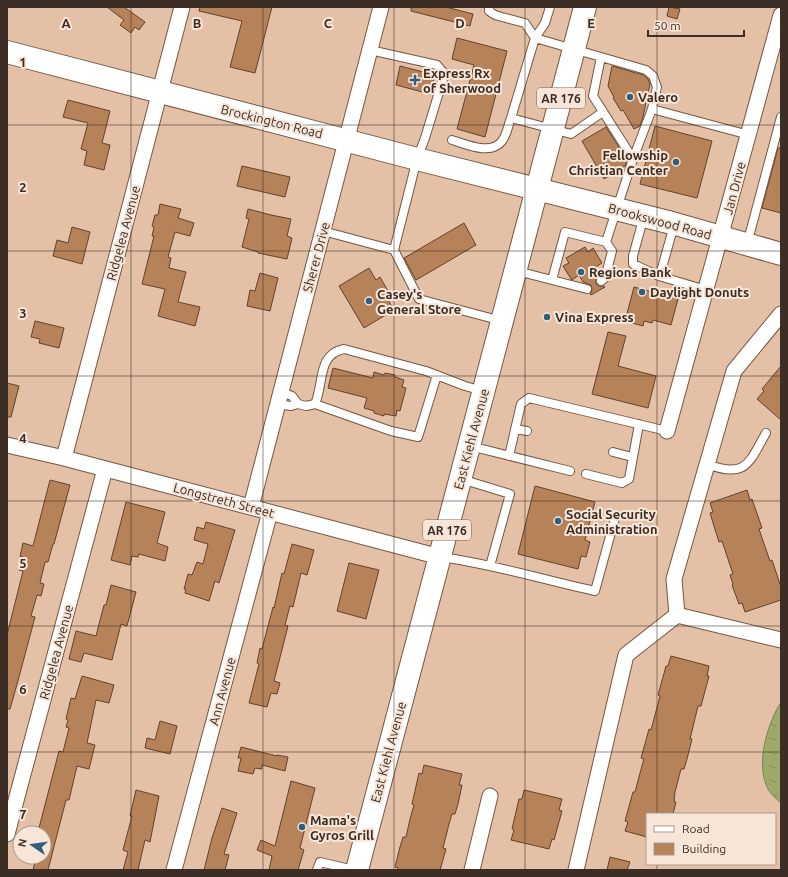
<svg xmlns="http://www.w3.org/2000/svg" width="788" height="877" viewBox="0 0 788 877" font-family="Ubuntu,sans-serif">
<defs>
<pattern id="water-ripples" width="26" height="14" patternUnits="userSpaceOnUse"><rect width="26" height="14" fill="#9ca96b"/><path d="M2 4q2-2 4 0t4 0M15 11q2-2 4 0t4 0" fill="none" stroke="#808a58"/></pattern>
</defs>
<rect width="100%" height="100%" fill="#e4c0a6"/>
<!-- water -->
<path fill="url(#water-ripples)" stroke="#7f8456" d="M781 702V803C777 799 771 795 768 789 755 765 767 724 781 702Z"/>
<!-- building -->
<path fill="#b68259" stroke="#61432c" d="M107 7H124L145 22 139 30 135 27 131 33 120 25 124 20Z
M200 7H272L255 73 230 67 242 21 199 11Z
M411 7H446L473 14 470 26 411 11Z
M669 7 680 9 677 19 667 16Z
M457 38 507 51 485 137 457 129 474 65 452 59Z
M400 66 435 75 430 94 396 85Z
M612 66 643 75 648 79 650 84 643 117 640 126 634 129 623 110 621 111 613 98 614 97 608 86Z
M68 100 110 111 102 143 110 145 104 170 84 165 87 151 81 149 88 123 63 117Z
M655 126 712 141 697 198 640 184Z
M606 127 627 160 625 166 604 179 582 141Z
M778 148H781V213L762 208Z
M242 166 290 177 285 197 237 186Z
M160 204 181 209 178 218 194 223 190 236 175 232 168 257 171 258 169 268 186 272 178 302 200 307 195 326 158 316 165 289 142 284 154 236H152L154 227 152 226 155 215H158Z
M248 209 271 215 291 219 287 236 292 238 287 259 258 253V252L242 247 249 219 246 218Z
M464 223 476 245 416 280 404 258Z
M72 227 90 232 82 264 53 256 57 240 68 243Z
M585 247 588 252 593 248 602 263 594 268 598 276 596 279V284L599 286H604L605 287 591 295 590 294 592 290 591 285 583 282 579 275 572 280 571 279 563 266 569 263 566 258Z
M369 268 376 280 380 277 388 291 384 293 394 310 364 328 339 286Z
M260 273 278 278 270 311 247 306 250 290 255 291Z
M634 287 678 299 671 325 653 320 652 323 644 321 643 326 625 321Z
M35 321 64 328 59 348 39 343 40 339 31 337Z
M608 332 626 336 618 366 656 376 648 408 592 394Z
M781 366V420L757 399 764 391 762 389Z
M333 368 373 378 374 372 384 375 385 373 395 375V377L404 380 402 387 406 388 400 411 397 410 396 416 384 414V416L374 413V411L364 408 367 398 328 388Z
M7 383 19 386 11 417H7Z
M50 480 70 485 54 544H53L48 562H45L40 583 44 584 41 596 37 595 31 616 35 617 19 677 10 709H7V635L23 571 19 570 23 557H20L23 543 33 546Z
M535 486 595 502 585 540 590 542 586 557 581 556 578 569 518 554Z
M747 490 750 500 752 499 762 528 759 529 762 538 770 561 772 560 781 587V600L745 612 742 603 739 604 732 585 733 584 730 575 733 574 722 541 719 542 713 523 710 513 713 512 710 503Z
M126 502 165 512 157 543 168 547 165 561 139 554 138 557 132 556 130 565 111 560Z
M206 522 235 530 219 583 215 581 209 601 185 593 186 589H184L188 574 192 575 197 562 203 564 208 544 194 540 197 527 204 529Z
M292 544 314 550 307 575 301 573 293 607 290 606 285 625 288 626 274 681 280 683 277 694 271 693 267 707 249 703 259 664 257 663 260 648 262 649 273 607 274 608 282 573 284 574Z
M349 563 379 570 366 619 337 611Z
M111 585 136 592 127 626 121 624 112 660 84 653 81 662 69 659 76 631 96 636 104 605H106Z
M671 656 709 666 707 676H709L701 706H698L690 739H692L687 759 684 769H681L675 792 674 802H676L673 814H647V837L625 831 628 822 625 821 630 803 633 792H635L640 773 644 759 641 758 646 740 649 729 651 730 654 719 660 696 658 695 663 677 666 666H668Z
M82 676 114 685 109 703 96 700 87 743 95 745 89 769 77 766 69 800H66L48 870H33L36 857H44V830L39 828 59 751 63 752 69 728 66 727 68 720 66 719 71 698 75 699Z
M160 721 177 726 170 754 145 748 147 738 155 740Z
M241 747 277 756V755L288 757 285 771 262 765V769L255 768 253 774 238 771 241 758H238Z
M424 765 462 774 459 785H462L458 804 455 814H452L449 824 443 848 446 849 440 870H397L398 868 395 867 400 847 403 837H406L410 819 414 805 412 804 419 773 422 774Z
M291 781 315 788 300 848 304 850 298 870H269L272 856 257 850 261 840 275 846Z
M136 790 159 796 150 842 145 840 138 870H123L128 852 123 850 132 816H130Z
M524 790 562 799 559 810 562 811 554 840 552 839 549 849 511 840 514 830 512 829 519 799H522Z
M222 808 237 813 224 854 229 855 225 870H204L212 838Z
M610 857 630 862 627 870H607Z"/>
<g fill="none" stroke-linecap="round" stroke-linejoin="round">
<!-- service casing -->
<g stroke="#76573f" stroke-width="10">
<path id="service" d="M489 7V11L495 15 502 17 525 23 535 38 601 57 593 96 633 159 606 242
M370 50 437 65 443 72V79L425 138 417 159 394 250
M601 57 646 70 653 76 657 87 652 109 633 159
M652 109 749 135
M511 118 535 38 545 23 550 7
M452 140C466 144 491 156 502 141 507 135 508 125 511 118L571 134 603 112
M644 216 633 256V264L659 276 662 268 674 225
M323 231 394 250 419 299 502 321
M747 244 781 117
M517 271 587 289
M659 276 706 290
M552 280 565 232 606 242 612 251 605 278 601 281
M278 404 291 406 298 404 292 396 281 392
M298 404 306 406 315 404C324 384 317 354 344 349L426 371 465 386 483 391
M315 404 391 431 418 437 437 375
M515 429 527 431
M470 446 570 471
M613 452 632 457
M509 456 521 404 529 398 667 431
M707 464C746 479 749 463 766 433
M586 474 622 483 629 479 639 424
M461 479 510 494 490 566
M441 557C493 564 544 580 595 591L615 518
M317 870 320 862 354 870"/>
</g>
<!-- minor casing -->
<g stroke="#76573f" stroke-width="17">
<path id="minor" d="M667 431 781 15
M7 445 64 458 440 557
M64 458 182 7
M251 507 381 7
M677 615 781 640
M7 834 105 469
M174 870 270 512
M472 870 490 796
M576 870 626 655 677 615 674 579 734 371 781 314"/>
</g>
<!-- secondary casing -->
<g stroke="#76573f" stroke-width="24">
<path id="secondary" d="M7 52 417 159 672 223 781 254"/>
</g>
<!-- primary casing -->
<g stroke="#76573f" stroke-width="24">
<path id="primary" d="M357 870 585 7"/>
</g>
<!-- service -->
<use href="#service" stroke="#fff" stroke-width="8"/>
<!-- minor -->
<use href="#minor" stroke="#fff" stroke-width="15"/>
<!-- secondary -->
<use href="#secondary" stroke="#fff" stroke-width="22"/>
<!-- primary -->
<use href="#primary" stroke="#fff" stroke-width="22"/>
</g>
<!-- grid -->
<path fill="none" stroke="#3c2e24" stroke-width="1" stroke-opacity="0.55" d="M131 7V870M263 7V870M394 7V870M525 7V870M657 7V814M7 125H781M7 251H781M7 376H781M7 501H781M7 626H781M7 752H781M657 864V870"/>
<!-- markers -->
<g fill="#2f5f7d" stroke="#f7e5d7" stroke-width="1.5">
<path d="M413 74h4v4h4v4h-4v4h-4v-4h-4v-4h4z"/>
<circle cx="630" cy="97" r="4"/>
<circle cx="676" cy="162" r="4"/>
<circle cx="581" cy="272" r="4"/>
<circle cx="642" cy="292" r="4"/>
<circle cx="369" cy="301" r="4"/>
<circle cx="547" cy="317" r="4"/>
<circle cx="558" cy="521" r="4"/>
<circle cx="302" cy="827" r="4"/>
</g>
<g text-anchor="middle" dominant-baseline="central" stroke-width="4" stroke-linejoin="round" paint-order="stroke">
<!-- shield labels -->
<g fill="#f7e5d7" stroke="#74655a" stroke-width="1">
<rect x="537" y="88" width="48" height="20" rx="3"/>
<rect x="423" y="520" width="48" height="20" rx="3"/>
</g>
<g font-size="12" font-weight="bold" fill="#3c2e24">
<text x="561" y="98">AR 176</text>
<text x="447" y="530">AR 176</text>
</g>
<!-- poi labels -->
<g font-size="13" font-weight="bold" fill="#3c2e24" stroke="#f7e5d7" text-anchor="start">
<text x="423" y="73">Express Rx<tspan x="423" dy="15">of Sherwood</tspan></text>
<text x="638" y="97">Valero</text>
<text x="668" y="155" text-anchor="end">Fellowship<tspan x="668" dy="15">Christian Center</tspan></text>
<text x="589" y="272">Regions Bank</text>
<text x="650" y="292">Daylight Donuts</text>
<text x="377" y="294">Casey's<tspan x="377" dy="15">General Store</tspan></text>
<text x="555" y="317">Vina Express</text>
<text x="566" y="514">Social Security<tspan x="566" dy="15">Administration</tspan></text>
<text x="310" y="820">Mama's<tspan x="310" dy="15">Gyros Grill</tspan></text>
</g>
<!-- street labels -->
<g font-size="13" fill="#3c2e24" stroke="#f7e5d7">
<text transform="translate(272 121) rotate(14)">Brockington Road</text>
<text transform="translate(734 188) rotate(-75)">Jan Drive</text>
<text transform="translate(660 221) rotate(15)">Brookswood Road</text>
<text transform="translate(123 233) rotate(-75)">Ridgelea Avenue</text>
<text transform="translate(316 257) rotate(-75)">Sherer Drive</text>
<text transform="translate(471 439) rotate(-75)">East Kiehl Avenue</text>
<text transform="translate(224 500) rotate(15)">Longstreth Street</text>
<text transform="translate(56 652) rotate(-75)">Ridgelea Avenue</text>
<text transform="translate(222 691) rotate(-75)">Ann Avenue</text>
<text transform="translate(388 752) rotate(-75)">East Kiehl Avenue</text>
</g>
</g>
<g font-size="13" text-anchor="middle" font-weight="bold" fill="#3c2e24" stroke="#f7e5d7" stroke-width="4" stroke-linejoin="round" paint-order="stroke">
<text x="66" y="28">A</text>
<text x="197" y="28">B</text>
<text x="328" y="28">C</text>
<text x="460" y="28">D</text>
<text x="591" y="28">E</text>
<text x="23" y="67">1</text>
<text x="23" y="192">2</text>
<text x="23" y="318">3</text>
<text x="23" y="443">4</text>
<text x="23" y="568">5</text>
<text x="23" y="694">6</text>
<text x="23" y="819">7</text>
</g>
<!-- border -->
<rect width="788" height="877" fill="none" stroke="#3c2e24" stroke-width="16"/>
<!-- legend -->
<rect x="646" y="813" width="130" height="52" fill="#f7e5d7" stroke="#ac9c8f"/>
<rect x="654" y="826" width="20" height="6" fill="#ffffff" stroke="#ac9c8f"/>
<text x="682" y="833" font-size="12" fill="#3c2e24">Road</text>
<rect x="654" y="843" width="20" height="12" fill="#b68259" stroke="#ac9c8f"/>
<text x="682" y="853" font-size="12" fill="#3c2e24">Building</text>
<!-- north arrow -->
<g transform="translate(32 845) rotate(283)"><circle r="19" fill="#f7e5d7" stroke="#ac9c8f"/>
<path d="M0-3L7 15L0 10L-7 15Z" fill="#2f5f7d"/>
<text y="-6" font-size="11" font-weight="bold" text-anchor="middle" fill="#3c2e24">N</text>
</g>
<!-- scale -->
<path d="M648 30v6h96v-6" fill="none" stroke="#3c2e24" stroke-width="2"/>
<text x="654" y="30" font-size="12" fill="#3c2e24" stroke="#f7e5d7" stroke-width="3" paint-order="stroke">50 m</text>
</svg>
